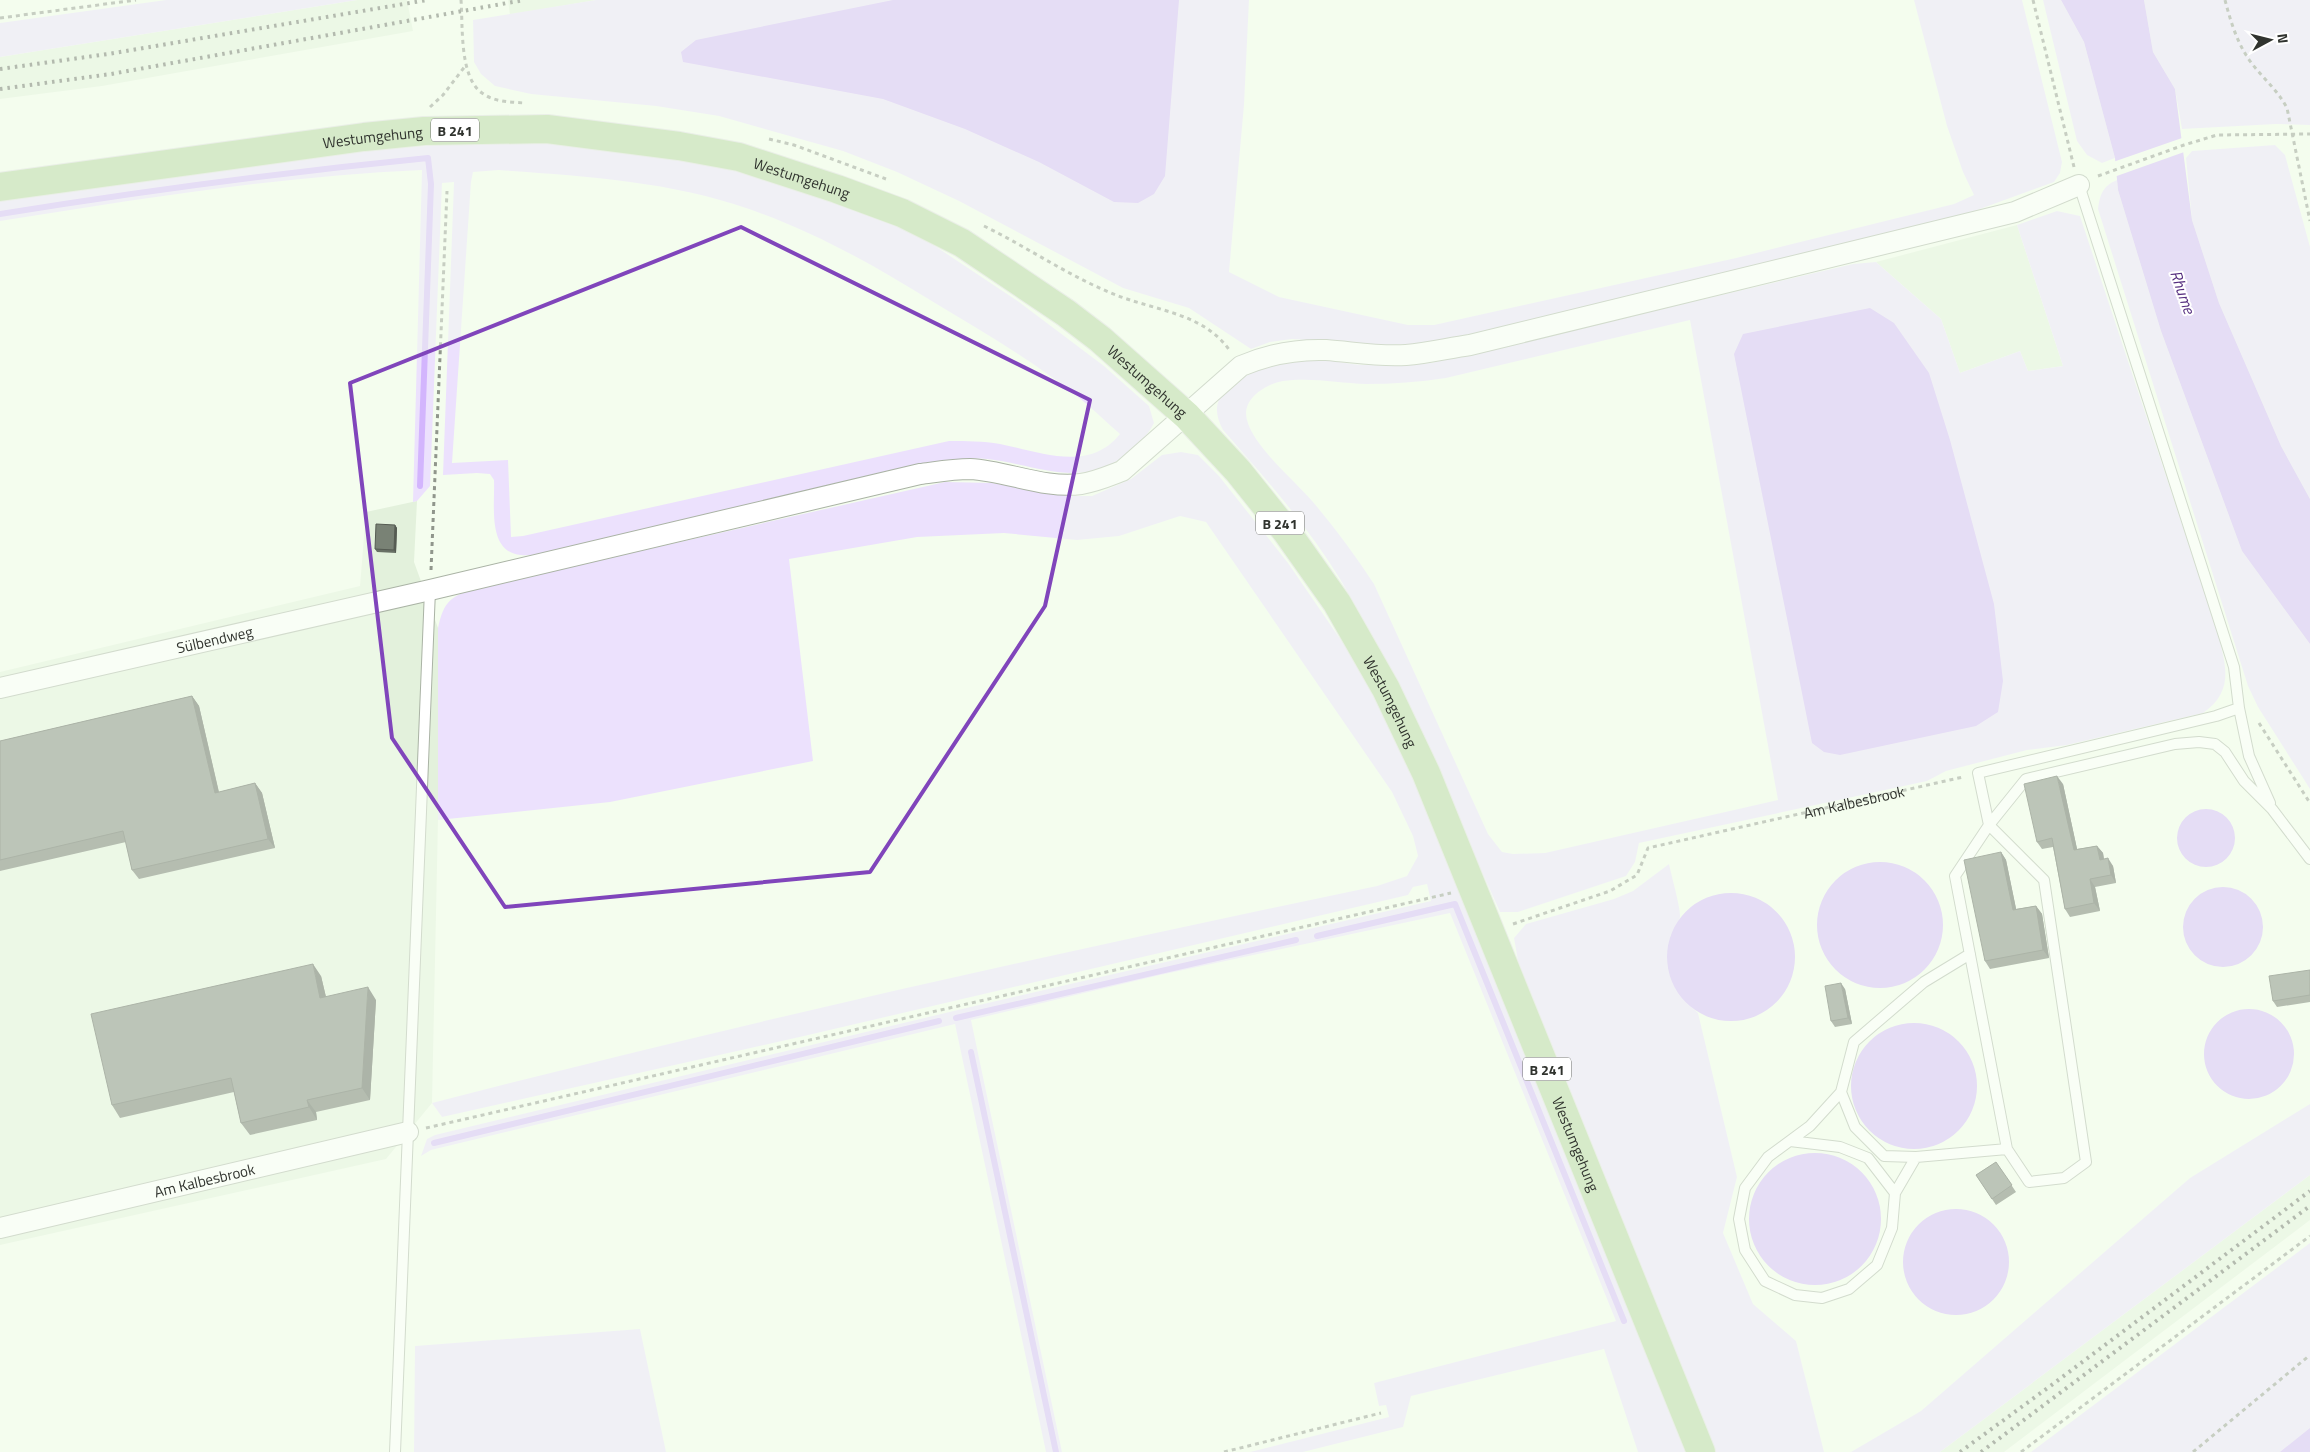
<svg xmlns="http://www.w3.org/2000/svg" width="2310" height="1452" viewBox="0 0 2310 1452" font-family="'Titillium Web',sans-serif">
<rect width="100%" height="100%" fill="#f4fdee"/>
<!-- built -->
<path fill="#e3f1dc" d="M357 0H407L413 31 102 86 0 99V57Z
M508 0H596L510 15Z
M2017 225 2063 366 2028 371 2020 351 1960 373 1941 319 1876 262Z
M417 501 414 562 438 628V820L432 1103 386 1159 0 1245V672L360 586 366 512Z
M2310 1175V1220L2004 1452H1940Z"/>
<!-- green -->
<path fill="#ece1fd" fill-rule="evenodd" d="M166 0H357L0 57V23Z
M596 0H1249L1244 105 1229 272 1279 297 1408 325H1434L1736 258 1954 204 1974 195 1963 172 1947 126 1914 0H2022L2062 162 2060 173 2054 182 1958 217 1453 338 1416 344 1382 345 1292 339 1270 342 1251 349 1189 308 1123 288 959 201 897 172 843 151 719 116 656 106 531 94 495 86 481 74 474 62 473 20Z
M2043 0H2061L2084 42 2115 158 2102 163 2087 155 2077 141Z
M2144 0H2310V125L2276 124 2182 129 2175 89 2153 52Z
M462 143 556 144 698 162 791 185 879 217 926 240 1019 302 1104 366 1149 406 1154 423C1148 435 1139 444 1129 452 1084 491 1039 465 987 459 972 458 957 459 942 461L548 553C539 554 529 556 521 555 487 552 495 506 494 480L490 474 477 473 443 475 454 182 442 183 430 486 417 501 413 502 422 170C280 176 140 199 0 221V200L332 154ZM499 170C582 176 670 181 749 209 816 232 875 266 935 303 983 332 1033 361 1077 396 1092 408 1106 422 1120 434 1089 473 1040 452 1000 444 983 441 967 441 949 441L523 536 511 537 508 460 452 463 471 182 473 172Z
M2275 145 2285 155 2310 247V499L2281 446 2219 303 2192 220 2186 158 2192 151Z
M2117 180 2118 190 2161 331 2242 551 2310 644V789L2258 707 2248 686 2098 209C2100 194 2103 186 2117 180Z
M2057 211 2080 216 2217 630C2225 663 2236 690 2203 713L2067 745 2027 750 1946 771 1927 781 1639 843 1635 862 1626 876 1518 912H1500C1449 800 1404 685 1340 579 1307 525 1264 477 1223 430 1214 413 1214 399 1230 386 1258 364 1292 357 1328 360 1341 362 1353 365 1366 365 1388 366 1409 365 1431 363L1853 264 1876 262 1941 319 1960 373 2020 351 2028 371 2063 366 2017 225ZM1690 320 1778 800 1545 853 1513 854 1502 852 1488 834 1374 584C1355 555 1335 528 1313 502 1294 480 1254 447 1247 420 1241 399 1266 384 1283 381 1311 377 1339 383 1366 384 1393 384 1419 382 1446 378Z
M1181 452 1198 455 1219 476 1288 563 1358 665 1397 738 1439 833 1685 1452H1638L1604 1349 1411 1396 1403 1427 1303 1452H1250L1389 1417 1386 1405 1379 1406 1374 1383 1616 1321 1450 913 1160 975 971 1020 1062 1452H1046L955 1024 431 1150 421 1156 427 1139 435 1135 962 1009 1431 901 1427 884 1413 887 1408 895 804 1036 442 1117 432 1103C745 1022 1061 952 1377 886L1407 876 1418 856 1413 836 1392 792 1206 522 1180 516 1119 536 1077 540 1004 533 917 537 789 559 813 761 610 802 438 820V628C444 601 450 597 476 588L945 482 992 483 1070 496H1092L1131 479 1162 455Z
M1669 864C1671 874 1681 909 1680 917 1679 924 1671 931 1670 938 1661 971 1674 992 1698 1013L1737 1177 1723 1233 1753 1304 1796 1341 1824 1452H1716L1518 961 1514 938 1526 924 1614 899 1633 891Z
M2310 1104V1175L1940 1452H1851L1921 1411 2190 1178Z
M2310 1243V1452H2031Z
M640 1329 666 1452H414L415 1346Z"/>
<!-- water -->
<path fill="#d3b5fd" d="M893 0H1179L1165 176 1154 194 1138 203 1114 202 1039 162 965 129 883 99 683 62 681 52 696 40Z
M2061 0H2144L2153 52 2175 89 2192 220 2219 303 2281 446 2310 499V644L2242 551 2161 331 2118 190 2115 158 2084 42Z
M1870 308 1894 323 1929 373 1950 440 1994 604 2003 681 1998 712 1976 726 1840 755 1824 752 1812 743 1734 354 1743 334Z
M2177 838a29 29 0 1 1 58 0a29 29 0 1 1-58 0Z
M1817 925a63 63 0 1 1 126 0a63 63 0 1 1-126 0Z
M2183 927a40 40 0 1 1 80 0a40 40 0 1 1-80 0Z
M1667 957a64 64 0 1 1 128 0a64 64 0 1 1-128 0Z
M2204 1054a45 45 0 1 1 90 0a45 45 0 1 1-90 0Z
M1851 1086a63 63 0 1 1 126 0a63 63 0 1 1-126 0Z
M1749 1219a66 66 0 1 1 132 0a66 66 0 1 1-132 0Z
M1903 1262a53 53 0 1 1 106 0a53 53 0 1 1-106 0Z
M2310 1428V1452H2280Z"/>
<!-- pier -->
<path fill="#f4fdee" d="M2182 138 2187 151 2114 177 2113 162Z"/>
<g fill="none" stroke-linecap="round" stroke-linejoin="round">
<!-- stream -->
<path stroke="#d3b5fd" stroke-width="6" d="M0 214C142 191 285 172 428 158L431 184 420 486
M1317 936 1455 904 1624 1321
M956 1018 1296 940
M971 1052 1056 1452
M434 1143 939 1021"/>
<!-- service casing -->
<g stroke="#aab3a5" stroke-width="12">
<path id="service" d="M2079 185 2234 667 2239 708 2249 756 2270 803
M2239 708 2216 716 1978 773 1989 825 1955 876 2007 1149 2029 1182 2064 1178 2086 1162 2044 880 1989 825 2026 779 2175 744 2199 742 2215 744 2225 752 2244 781 2272 809 2310 859
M1970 954 1924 982 1854 1042 1841 1092 1855 1127 1884 1156 1916 1157 2007 1149
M1841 1092 1810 1126 1768 1157 1745 1188 1739 1219 1745 1250 1765 1281 1795 1295 1822 1298 1849 1289 1877 1265 1892 1228 1895 1193 1916 1157
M1790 1141 1840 1147 1868 1158 1895 1193
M395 1452 430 590"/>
</g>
<!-- minor casing -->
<g stroke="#aab3a5" stroke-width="22">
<g id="minor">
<path id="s2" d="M0 688 430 590 920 474C936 472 953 469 970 469 1007 471 1044 489 1081 484 1095 482 1109 476 1122 471L1241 366C1269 354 1296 349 1326 350 1353 352 1379 357 1406 355 1428 353 1449 348 1470 345L2015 212 2079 185"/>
<path id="s3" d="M0 1228 408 1132"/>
</g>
</g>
<!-- primary casing -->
<g stroke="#dedede" stroke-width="30">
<g id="primary">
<path id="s4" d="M0 187 364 137 424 131 547 129 679 146 739 157 837 189 902 213 962 243 1066 313 1100 339 1187 416 1238 471 1286 531 1337 603 1386 689 1426 773 1701 1452"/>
</g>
</g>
<!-- path -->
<g stroke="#90968c" stroke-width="3" stroke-dasharray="4 4" stroke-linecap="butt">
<path d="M461 0C463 25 459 77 482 93 494 102 510 102 524 103"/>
<path d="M2033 0 2074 167"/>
<path d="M2225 0C2231 23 2238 46 2253 65 2265 80 2278 91 2287 108L2310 221"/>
<path d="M0 18 136 0"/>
<path d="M430 107 443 95 466 65"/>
<path d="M769 139 794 145 886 179"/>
<path d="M2098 176 2184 145 2217 135 2310 134"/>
<path d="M984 226C1029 248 1070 277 1116 295 1156 311 1204 313 1230 351"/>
<path d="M431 570 447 191"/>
<path d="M2259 723 2310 803"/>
<path id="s1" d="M1513 924 1610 891 1637 875 1648 848 1963 777"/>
<path d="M426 1128 1451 893"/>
<path d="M1224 1452 1381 1413"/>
<path d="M2021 1452 2310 1236"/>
<path d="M2193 1452 2310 1355"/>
</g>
<!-- service -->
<use href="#service" stroke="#fff" stroke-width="10"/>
<!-- minor -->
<use href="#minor" stroke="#fff" stroke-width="20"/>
<!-- primary -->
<use href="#primary" stroke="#b2d39b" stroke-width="28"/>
<!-- rail -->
<path stroke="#646961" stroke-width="4" stroke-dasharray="2.5 5" stroke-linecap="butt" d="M0 69 108 54 427 0
M0 89 111 74 524 0
M1960 1452 2053 1384 2310 1191
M1981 1452 2310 1206"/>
</g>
<!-- wall -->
<path fill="#687065" d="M395 525 397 528 396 553 377 552 375 549Z
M192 696 199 706 219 792 255 783 262 793 275 848 139 879 132 870 126 842 0 871V741Z
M2063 784 2077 849 2097 846 2103 853 2104 859 2113 866 2116 883 2095 887 2100 911 2070 917 2065 909 2053 847 2042 849 2037 842Z
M2001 852 2006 860 2016 909 2036 906 2042 914 2049 958 1990 969 1985 961Z
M2310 970V1002L2277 1007 2273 1001Z
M321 976 326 997 376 1000 370 1100 316 1112 317 1120 250 1135 241 1123 234 1092 120 1118 112 1105Z
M1845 989 1852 1024 1835 1027 1831 1021Z
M1996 1162 2016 1192 1996 1205 1976 1175Z"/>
<!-- shaded-wall -->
<path fill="#555b52" d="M395 525 397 528 396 553 394 550Z
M192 696 199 706 221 802 215 793Z
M2057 776 2063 784 2079 858 2074 850Z
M255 783 262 793 275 848 268 839Z
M2097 846 2103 853 2105 868 2100 860Z
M2001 852 2006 860 2018 918 2013 910Z
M2108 858 2113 866 2116 883 2111 875Z
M2090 879 2095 887 2100 911 2094 903Z
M2036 906 2042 914 2049 958 2043 950Z
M313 964 321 976 329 1010 320 998Z
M1841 983 1845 989 1852 1024 1848 1018Z
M368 987 376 1000 370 1100 362 1088Z
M307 1100 316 1112 317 1120 309 1107Z"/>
<!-- building -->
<path fill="#798275" stroke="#555b52" d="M376 524 395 525 394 550 375 549Z
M192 696 215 793 255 783 268 839 132 870 123 831 0 860V741Z
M2057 776 2074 850 2097 846 2100 860 2108 858 2111 875 2090 879 2094 903 2065 909 2052 838 2037 842 2024 784Z
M2001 852 2013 910 2036 906 2043 950 1985 961 1964 860Z
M313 964 320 998 368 987 362 1088 307 1100 309 1107 241 1123 231 1078 112 1105 91 1014Z
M2310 970V995L2273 1001 2269 976Z
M1841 983 1848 1018 1831 1021 1825 986Z
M1996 1162 2012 1185 1992 1199 1976 1175Z"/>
<!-- marked area -->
<path d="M0 0H2310V1452H0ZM741 227 1090 400 1045 606 870 872 505 907 392 738 350 383Z" fill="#f4fdee" fill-opacity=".55" fill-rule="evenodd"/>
<path fill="none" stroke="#8045bb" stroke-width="4" stroke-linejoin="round" d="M741 227 1090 400 1045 606 870 872 505 907 392 738 350 383Z"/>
<g text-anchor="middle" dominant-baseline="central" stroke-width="4" stroke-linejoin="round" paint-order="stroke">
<!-- shield labels -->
<g fill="#fff" stroke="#6e706d" stroke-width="1">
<rect x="431" y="118.5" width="48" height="23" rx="4"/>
<rect x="1256" y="511.5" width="48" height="23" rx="4"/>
<rect x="1523" y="1057.5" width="48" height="23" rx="4"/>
</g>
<g font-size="14" font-weight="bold" fill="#30332e">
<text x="455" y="130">B 241</text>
<text x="1280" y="523">B 241</text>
<text x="1547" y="1069">B 241</text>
</g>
<!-- street labels -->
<g font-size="15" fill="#30332e" stroke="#fff">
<text stroke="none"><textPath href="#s4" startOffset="376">Westumgehung</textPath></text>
<text stroke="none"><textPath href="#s4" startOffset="811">Westumgehung</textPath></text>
<text stroke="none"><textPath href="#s4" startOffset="1216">Westumgehung</textPath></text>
<text stroke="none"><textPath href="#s2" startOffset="220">Sülbendweg</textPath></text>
<text stroke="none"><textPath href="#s4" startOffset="1621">Westumgehung</textPath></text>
<text stroke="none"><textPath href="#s1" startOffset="374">Am Kalbesbrook</textPath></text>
<text stroke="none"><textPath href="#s4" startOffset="2101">Westumgehung</textPath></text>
<text stroke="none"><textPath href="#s3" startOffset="210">Am Kalbesbrook</textPath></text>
</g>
<!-- water labels -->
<g font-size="16" font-style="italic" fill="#542c7e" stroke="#fff">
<text transform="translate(2183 292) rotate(71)">Rhume</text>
</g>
</g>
<!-- north arrow -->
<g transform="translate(2270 40) rotate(83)" stroke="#ffffff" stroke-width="4" paint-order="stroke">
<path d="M0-4L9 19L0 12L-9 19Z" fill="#30332e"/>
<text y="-8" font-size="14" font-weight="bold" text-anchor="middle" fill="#30332e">N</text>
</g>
</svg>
